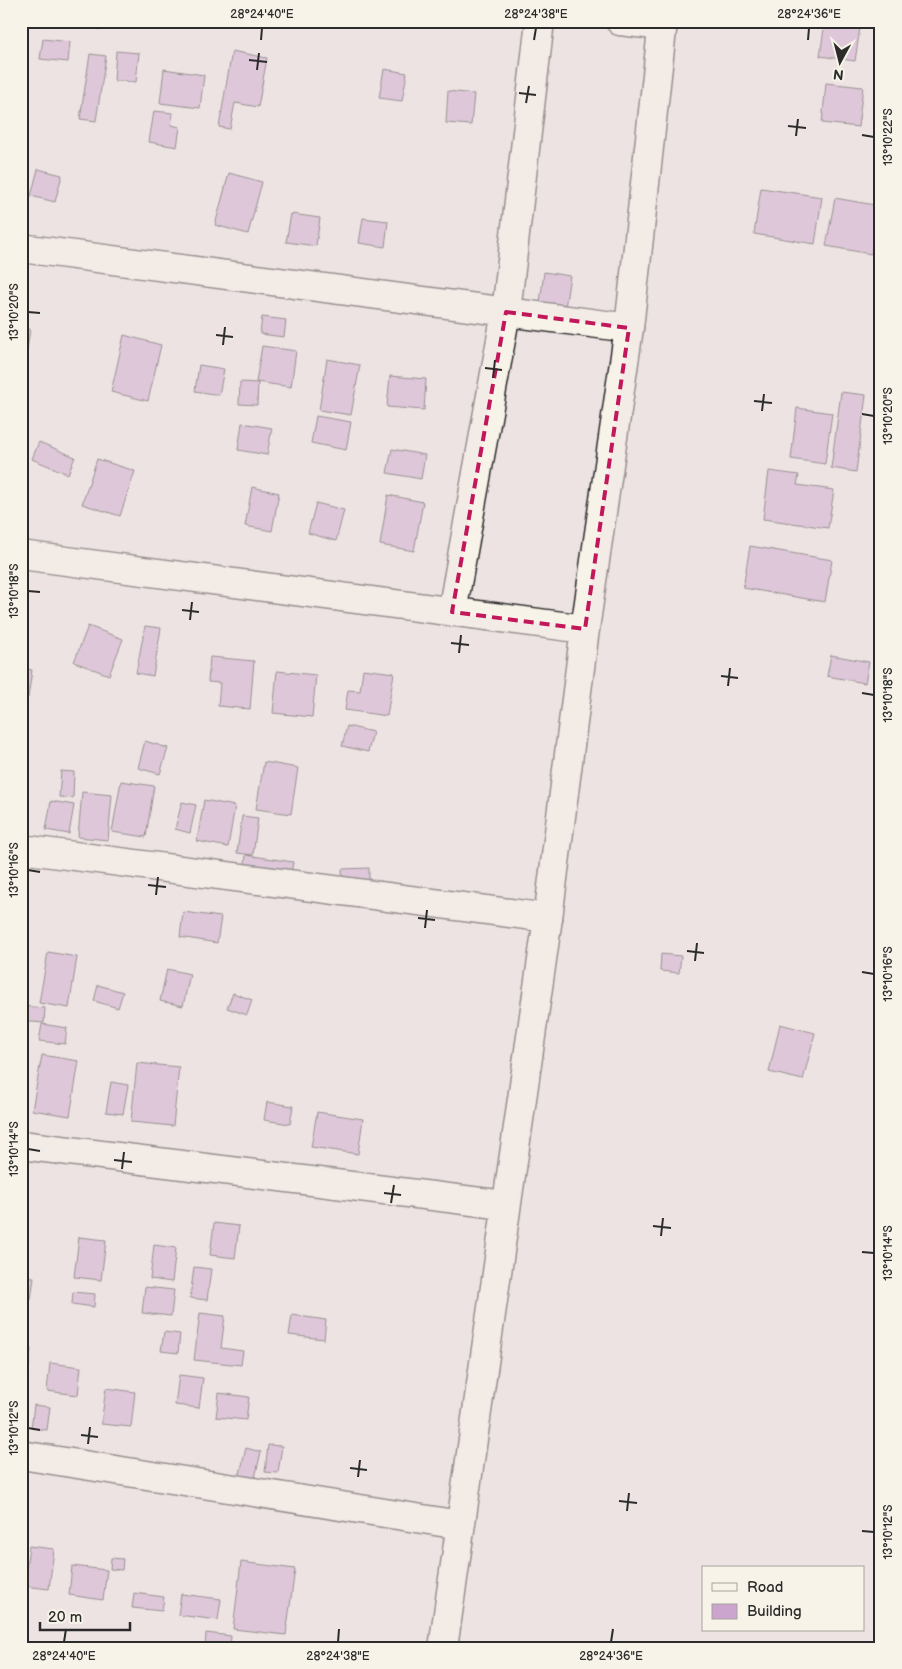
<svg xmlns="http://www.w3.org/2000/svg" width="902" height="1669" viewBox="0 0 902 1669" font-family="'Balsamiq Sans',sans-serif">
<rect width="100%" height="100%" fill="#eee3e3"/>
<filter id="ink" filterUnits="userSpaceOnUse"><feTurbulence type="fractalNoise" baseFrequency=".02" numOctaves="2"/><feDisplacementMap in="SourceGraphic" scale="10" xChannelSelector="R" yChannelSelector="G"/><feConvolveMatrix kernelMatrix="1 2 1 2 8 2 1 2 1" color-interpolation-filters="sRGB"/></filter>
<g filter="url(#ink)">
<!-- building -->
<path fill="#cba5cd" stroke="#2b2b2b" d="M98 21H111V29H97Z
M825 21H861L855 61 820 56Z
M43 39 70 42 68 62 40 59Z
M116 51 139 53 136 82 114 81Z
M232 51 267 58 258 107 235 103 230 129 219 127Z
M90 54 106 56 96 121 80 119Z
M164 69 204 75 200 108 160 103Z
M384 69 407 73 402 101 379 98Z
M826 83 863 87 858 127 822 123Z
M448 91 474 94 471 125 446 123Z
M154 111 173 113 171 125 180 127 177 147 149 142Z
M38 169 62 175 55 202 31 196Z
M229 173 262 182 248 234 215 225Z
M761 188 822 197 815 244 754 234Z
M835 198 880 206 871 254 826 246Z
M291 214 320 218 316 246 286 242Z
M363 218 388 221 385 247 359 243Z
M544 272 570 276 564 314 539 310Z
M262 317 286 320 284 337 260 334Z
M21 328 30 329 23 377H21Z
M124 335 161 345 148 401 111 392Z
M262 346 296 351 291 387 256 382Z
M327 359 360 365 351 415 319 410Z
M199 365 224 369 219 395 195 391Z
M390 376 426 379 424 410 387 407Z
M240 382 258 383 257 405 239 404Z
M841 392 866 395 856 472 831 468Z
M797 408 832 413 825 464 791 459Z
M316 416 351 422 346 450 311 443Z
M242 423 272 428 267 455 238 450Z
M39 442 75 457 68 474 32 459Z
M392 449 425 455 421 479 387 473Z
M97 459 135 471 120 516 82 504Z
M769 471 799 475 797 485 834 490 828 528 763 519Z
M252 487 279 493 272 531 245 526Z
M388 495 423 502 414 551 380 545Z
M316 503 344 510 336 541 308 533Z
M750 546 832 560 825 602 743 588Z
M88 626 123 639 109 675 74 662Z
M145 626 161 628 153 676 136 673Z
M831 655 869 662 865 683 827 676Z
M210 657 254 661 250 709 218 706 220 683 208 682Z
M21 668 32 670 28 698 21 697Z
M363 669 394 673 387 716 345 710 348 690 360 691Z
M277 671 316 675 312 717 273 713Z
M347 726 373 732 368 752 342 746Z
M145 741 168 748 160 774 138 768Z
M264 762 298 768 291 814 256 809Z
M61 771 74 772 73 798 59 797Z
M121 781 154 786 146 837 112 832Z
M82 792 112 795 108 840 78 837Z
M204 800 235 806 228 847 197 841Z
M51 801 74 805 69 834 46 830Z
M182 802 196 805 190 833 175 829Z
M242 816 258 818 253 855 237 853Z
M246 855 293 862 290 879 244 872Z
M369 868V884L343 885 342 869Z
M183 912 221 917 217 943 180 937Z
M48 952 77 957 69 1008 39 1003Z
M661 954 681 956 679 973 660 971Z
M167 969 190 974 183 1006 160 1001Z
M98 985 123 992 118 1008 94 1001Z
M233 993 252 1000 247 1015 227 1008Z
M21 1006 45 1008 44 1023 21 1021Z
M42 1024 67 1028 65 1044 39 1041Z
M780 1024 815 1033 803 1080 769 1072Z
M42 1055 79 1061 70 1116 32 1110Z
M137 1063 179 1067 173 1126 131 1122Z
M111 1082 128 1085 123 1114 106 1112Z
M267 1102 293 1106 290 1124 264 1120Z
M317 1112 363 1119 358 1154 311 1147Z
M214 1223 239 1226 235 1258 210 1255Z
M79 1237 106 1240 101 1280 74 1277Z
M154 1245 176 1248 172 1282 150 1279Z
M194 1267 211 1269 207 1300 190 1298Z
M21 1276 34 1277 31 1300 21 1299Z
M145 1287 174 1290 171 1316 142 1313Z
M73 1292 95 1294 94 1307 72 1304Z
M200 1313 225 1316 221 1348 243 1351 241 1365 194 1360Z
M292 1315 326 1320 324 1339 289 1335Z
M164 1332 180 1334 178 1353 161 1351Z
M21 1347 31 1349 26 1390H21Z
M50 1363 81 1367 78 1395 47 1391Z
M179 1375 203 1378 199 1408 175 1405Z
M106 1388 135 1392 131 1427 101 1424Z
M219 1393 249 1397 246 1420 216 1417Z
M34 1405 50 1407 47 1430 31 1428Z
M268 1445 282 1446 278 1473 265 1472Z
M246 1448 261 1452 254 1482 239 1478Z
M29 1546 54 1549 49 1589 24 1586Z
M111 1558 123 1559 122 1570 110 1569Z
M241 1562 295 1569 286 1635 233 1629Z
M72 1566 107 1570 103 1600 69 1595Z
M134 1593 164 1597 162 1611 132 1608Z
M181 1594 221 1599 218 1620 178 1615Z
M206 1633 231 1636 230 1648H205Z"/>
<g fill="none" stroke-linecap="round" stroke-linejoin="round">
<!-- street casing -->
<g stroke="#2b2b2b" stroke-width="31">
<path id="street" d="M620 21 663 26
M21 248 629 328
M21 555 585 629
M452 612 506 312 540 21
M21 849 548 918
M21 1145 505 1205
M21 1455 460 1525"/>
</g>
<!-- secondary casing -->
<g stroke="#2b2b2b" stroke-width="31">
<path id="secondary" d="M443 1648 548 918 585 629 629 328 663 21"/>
</g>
<!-- street -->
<use href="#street" stroke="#f7f3e8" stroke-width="28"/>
<!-- secondary -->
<use href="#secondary" stroke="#f7f3e8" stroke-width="28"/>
</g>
</g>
<!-- marked area -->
<path d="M0 0H902V1669H0ZM506 312 629 328 585 629 452 612Z" fill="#eee3e3" fill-opacity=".55" fill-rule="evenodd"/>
<path fill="none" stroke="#c2185b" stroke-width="4" stroke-dasharray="10 6" stroke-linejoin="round" d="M506 312 629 328 585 629 452 612Z"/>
<!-- ticks -->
<path fill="none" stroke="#2b2b2b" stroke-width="2" d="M261 40 262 28M534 40 536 28M808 40 809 28M249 60 267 62M257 70 259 53M519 93 536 95M526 103 529 86M788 126 806 128M862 135 874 137M796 136 798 119M28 312 40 313M216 335 233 337M223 345 225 327M485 368 502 370M493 378 495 360M754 401 772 403M762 411 764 394M862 414 874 416M28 591 40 592M182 610 199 612M190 620 192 602M451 643 469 645M459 653 461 635M721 676 738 678M728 686 730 668M862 693 874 695M28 870 40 872M148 885 166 887M156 895 158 877M418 918 435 920M425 928 427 910M687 951 704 953M695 961 697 943M862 972 874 974M28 1149 40 1151M114 1160 132 1162M122 1169 124 1152M384 1193 401 1195M391 1203 394 1185M653 1226 671 1228M661 1236 663 1218M862 1252 874 1253M28 1428 40 1430M81 1435 98 1437M88 1444 90 1427M350 1468 367 1470M358 1477 360 1460M619 1501 637 1503M627 1511 629 1493M862 1531 874 1532M64 1642 66 1629M338 1642 339 1629M611 1642 613 1629"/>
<!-- margin -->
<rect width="902" height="1669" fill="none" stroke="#f7f3e8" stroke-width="55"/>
<!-- legend -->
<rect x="702" y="1566" width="162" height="65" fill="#f7f3e8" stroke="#a5a39c"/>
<rect x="712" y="1583" width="25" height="8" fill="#f7f3e8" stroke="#a5a39c"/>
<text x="747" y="1592" font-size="15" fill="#2b2b2b">Road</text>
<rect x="712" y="1604" width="25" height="15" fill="#cba5cd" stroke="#a5a39c"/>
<text x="747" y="1616" font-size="15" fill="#2b2b2b">Building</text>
<!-- north arrow -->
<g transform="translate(840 62) rotate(187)" stroke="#f7f3e8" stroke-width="4" paint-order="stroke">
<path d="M0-4L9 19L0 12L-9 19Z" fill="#2b2b2b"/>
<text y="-8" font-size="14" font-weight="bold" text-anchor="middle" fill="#2b2b2b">N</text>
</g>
<!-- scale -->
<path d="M40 1622v8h90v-8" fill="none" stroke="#2b2b2b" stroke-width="2.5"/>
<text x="48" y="1622" font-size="15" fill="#2b2b2b" stroke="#f7f3e8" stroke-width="4" paint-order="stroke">20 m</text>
<rect x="28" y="28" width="846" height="1614" fill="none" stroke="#2b2b2b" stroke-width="2"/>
<g font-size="12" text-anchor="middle" fill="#2b2b2b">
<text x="262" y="18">28°24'40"E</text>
<text x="536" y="18">28°24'38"E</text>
<text x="809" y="18">28°24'36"E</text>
<text transform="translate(888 137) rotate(-90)" y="4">13°10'22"S</text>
<text transform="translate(14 312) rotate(-90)" y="4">13°10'20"S</text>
<text transform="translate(888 416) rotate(-90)" y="4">13°10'20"S</text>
<text transform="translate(14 591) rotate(-90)" y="4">13°10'18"S</text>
<text transform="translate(888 695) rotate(-90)" y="4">13°10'18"S</text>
<text transform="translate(14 870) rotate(-90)" y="4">13°10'16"S</text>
<text transform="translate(888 974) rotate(-90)" y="4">13°10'16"S</text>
<text transform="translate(14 1149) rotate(-90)" y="4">13°10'14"S</text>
<text transform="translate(888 1253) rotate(-90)" y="4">13°10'14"S</text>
<text transform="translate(14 1428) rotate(-90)" y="4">13°10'12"S</text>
<text transform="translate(888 1532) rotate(-90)" y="4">13°10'12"S</text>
<text x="64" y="1660">28°24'40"E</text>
<text x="338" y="1660">28°24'38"E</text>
<text x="611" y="1660">28°24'36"E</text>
</g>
</svg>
